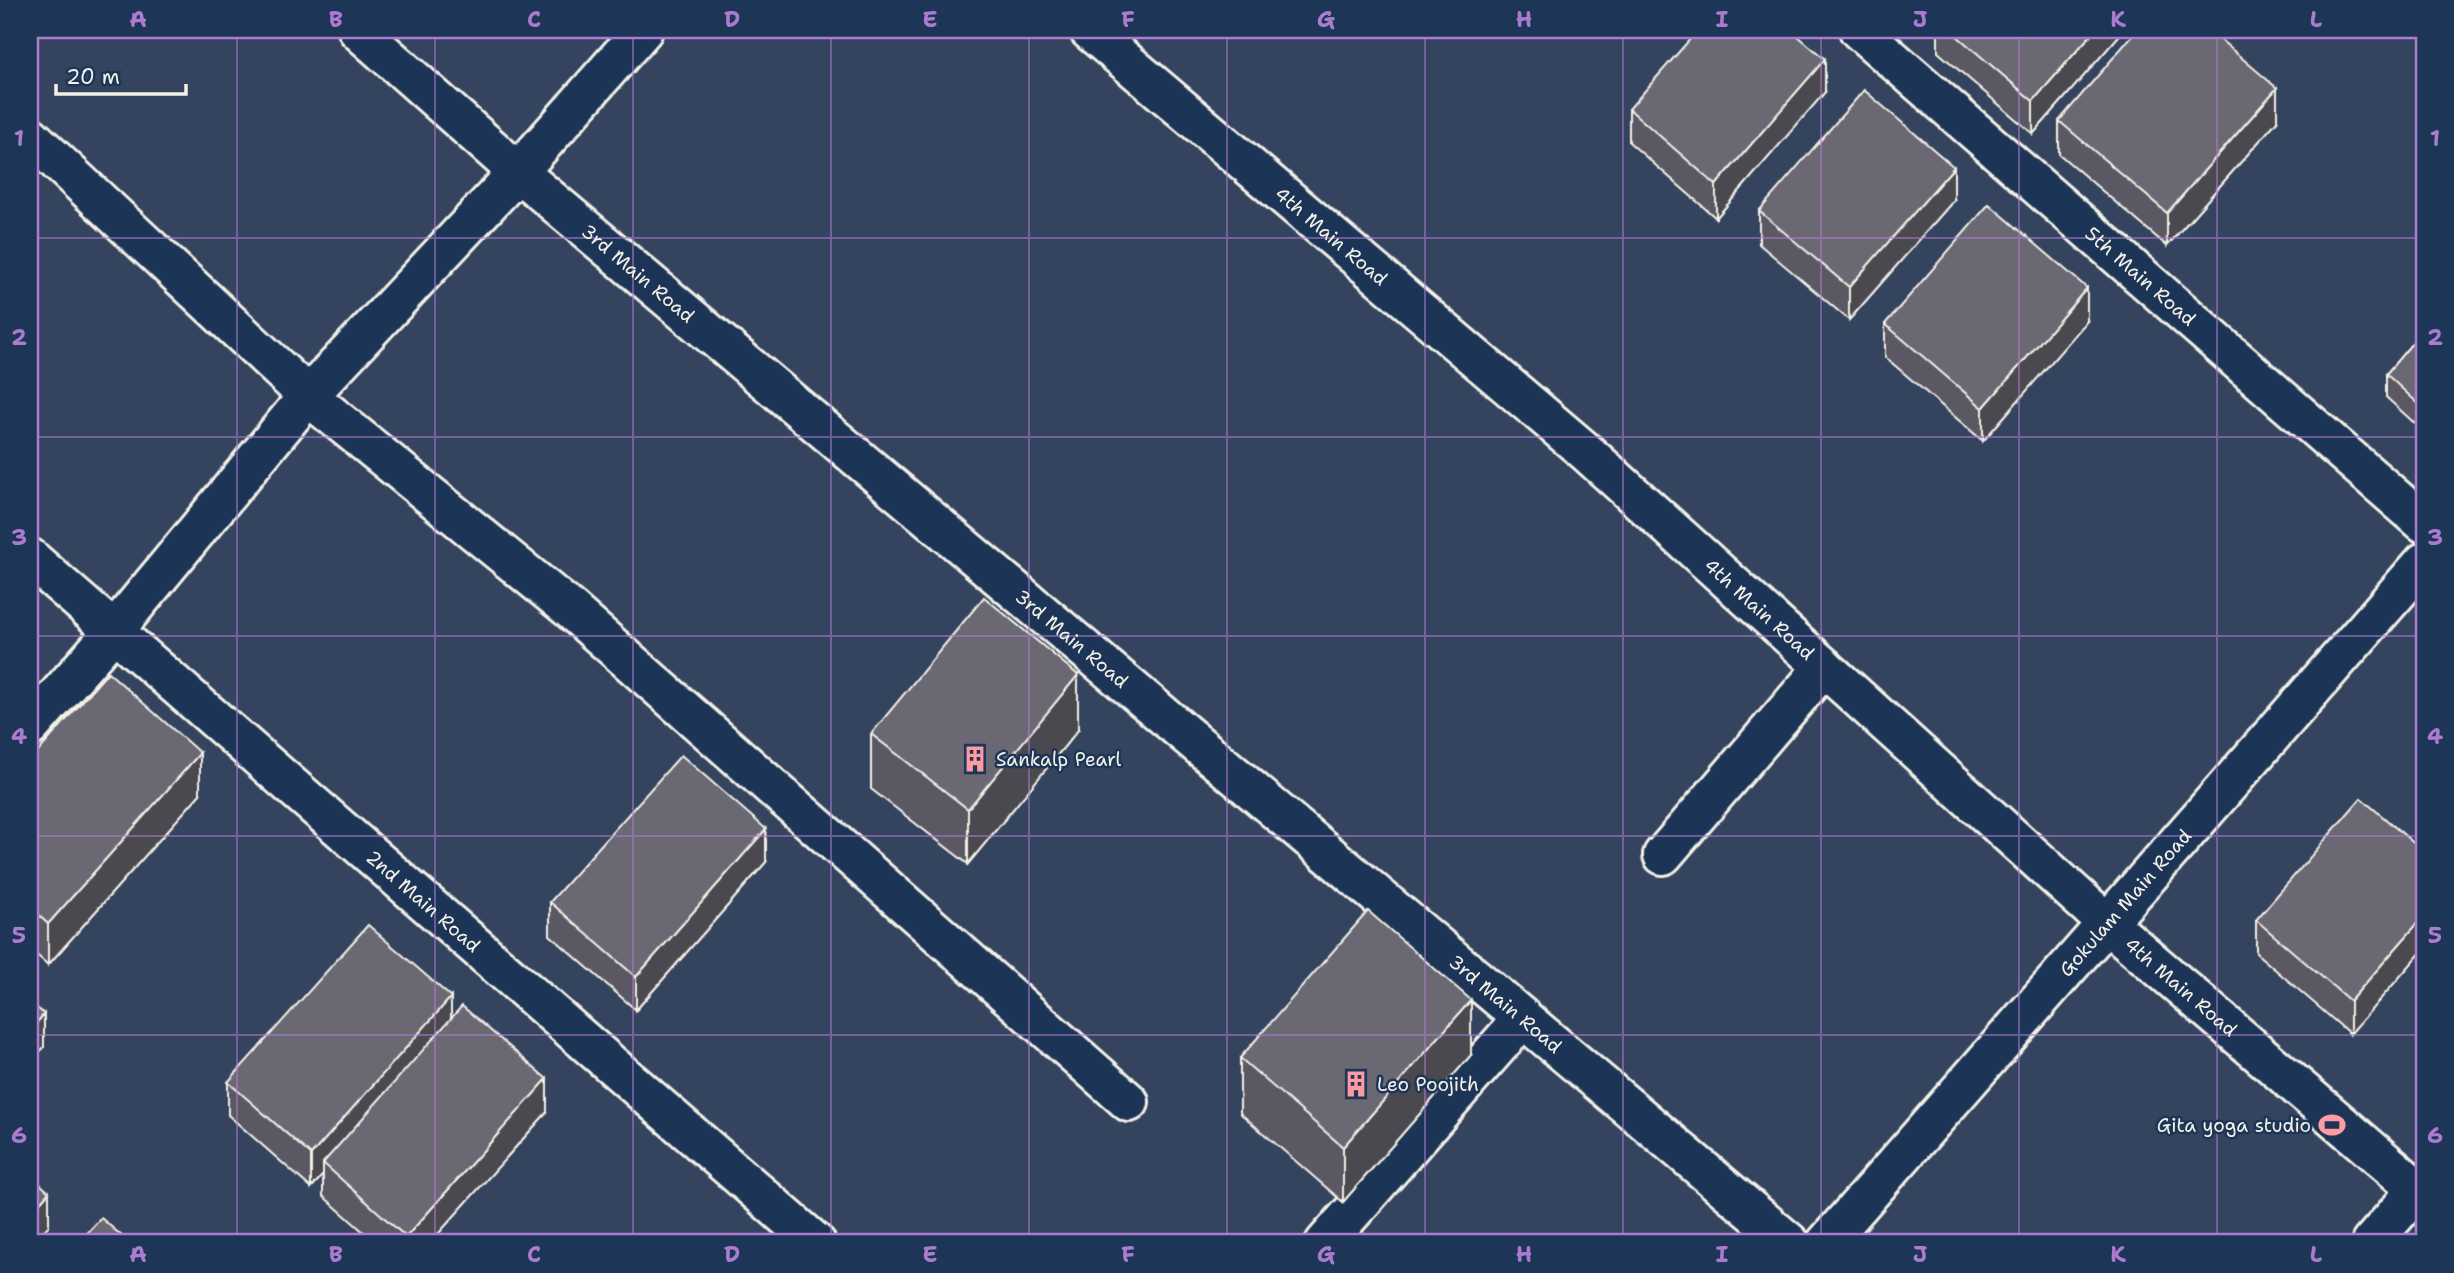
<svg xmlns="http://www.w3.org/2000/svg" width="2454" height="1273" viewBox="0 0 2454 1273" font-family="'Shantell Sans',sans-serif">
<rect width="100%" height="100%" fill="#34445f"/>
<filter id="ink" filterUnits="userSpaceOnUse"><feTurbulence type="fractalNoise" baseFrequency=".0143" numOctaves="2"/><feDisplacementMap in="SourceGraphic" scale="14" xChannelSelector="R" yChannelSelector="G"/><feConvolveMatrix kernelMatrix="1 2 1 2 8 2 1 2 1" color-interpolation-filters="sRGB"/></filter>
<g filter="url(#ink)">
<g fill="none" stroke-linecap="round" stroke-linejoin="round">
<!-- street casing -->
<g stroke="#f4f1e8" stroke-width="44">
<g id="street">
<path id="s1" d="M358 30 518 172 1790 1243"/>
<path id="s2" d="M1089 30 1585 451 2107 923 2424 1195"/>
<path id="s3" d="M1859 30 2424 523"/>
<path d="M30 136 308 396 570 609 1129 1102"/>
<path id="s4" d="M30 558 816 1243"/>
<path d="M30 727 114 631 308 396 518 172 643 30"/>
<path d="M1663 855 1824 667"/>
<path d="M1325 1243 1523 1018"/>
<path id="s5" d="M1826 1243 2424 562"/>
<path d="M2371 1243 2418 1189"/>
</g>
</g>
<!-- street -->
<use href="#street" stroke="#1d3557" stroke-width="38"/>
</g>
<!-- wall -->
<path fill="#5a5963" stroke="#f4f1e8" stroke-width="2" d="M1938 30H2124L2033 134 1938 52Z
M1825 92 1716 218 1629 142V109Z
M2059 121H2277L2167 246 2059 154Z
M1954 200 1849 320 1759 244V211Z
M2087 321 1983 441 1885 357V324Z
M2424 329V432L2386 397V374Z
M1078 730 968 864 871 789V734Z
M30 761 200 794 48 965 30 949Z
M2424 852V949L2350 1034 2256 953V920Z
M766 862 636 1010 550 935V902Z
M451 1018 547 1112 430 1243H376L323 1196V1175L311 1188 228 1115V1082Z
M1471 1055 1343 1202 1240 1113V1058Z"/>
<!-- shaded-wall -->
<path fill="#4a4950" stroke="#f4f1e8" stroke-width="2" d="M2095 30H2124L2033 134V101Z
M1825 59V92L1716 218V185Z
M2277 88V121L2167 246V213Z
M1954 167V200L1849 320V287Z
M2087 288V321L1983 441V408Z
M1078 675V730L968 864V809Z
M200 753V794L48 965V924Z
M766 829V862L636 1010V977Z
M2424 916V949L2350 1034V1001Z
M451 997V1030L323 1163V1175L311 1188V1155Z
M1471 1000V1055L1343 1202V1147Z
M44 1014V1047L30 1063V1030Z
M547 1079V1112L430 1243H406V1237Z
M49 1192V1225L33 1243H30V1214Z"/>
<!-- building -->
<path fill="#696873" stroke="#f4f1e8" stroke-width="2" d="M1698 30H1791L1825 59 1716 185 1629 109Z
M1950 30H2095L2033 101Z
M2137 30H2209L2277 88 2167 213 2059 121Z
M1864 90 1954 167 1849 287 1759 211Z
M1989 204 2087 288 1983 408 1885 324Z
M2424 329V409L2386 374Z
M984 597 1078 675 968 809 871 734Z
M108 672 200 753 48 924 30 907V761Z
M681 755 766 829 636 977 550 902Z
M2361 798 2424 852V916L2350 1001 2256 920Z
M1368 911 1471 1000 1343 1147 1240 1058Z
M368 925 451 997 311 1155 228 1082Z
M30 1002 44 1014 30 1030Z
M462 1006 547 1079 406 1237 323 1163Z
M30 1175 49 1192 30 1214Z
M101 1218 130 1243H78Z"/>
</g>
<!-- grid -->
<path fill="none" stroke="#ab7bcf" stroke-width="2" stroke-opacity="0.55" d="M237 30V1243M435 30V1243M633 30V1243M831 30V1243M1029 30V1243M1227 30V1243M1425 30V1243M1623 30V1243M1821 30V1243M2019 30V1243M2217 30V1243M30 238H2424M30 437H2424M30 636H2424M30 836H2424M30 1035H2424"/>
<!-- icons -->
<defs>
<g id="building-bare" transform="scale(2.1)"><path d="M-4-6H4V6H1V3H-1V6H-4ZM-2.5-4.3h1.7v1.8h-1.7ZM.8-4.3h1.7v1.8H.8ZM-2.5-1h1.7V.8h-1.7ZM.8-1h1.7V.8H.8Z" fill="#ff9aa2" stroke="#1d3557" stroke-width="2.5" paint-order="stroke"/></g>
<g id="stadium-bare" transform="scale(2.1)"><path d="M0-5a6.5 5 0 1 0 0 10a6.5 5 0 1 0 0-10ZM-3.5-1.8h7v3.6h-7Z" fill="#ff9aa2" stroke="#1d3557" stroke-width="2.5" paint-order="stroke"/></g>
</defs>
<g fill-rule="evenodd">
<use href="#building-bare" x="975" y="759"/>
<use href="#building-bare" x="1356" y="1084"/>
<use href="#stadium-bare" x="2332" y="1125"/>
</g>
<g text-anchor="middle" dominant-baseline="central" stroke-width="5" stroke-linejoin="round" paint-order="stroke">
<!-- street labels -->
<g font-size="19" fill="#f4f1e8" stroke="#1d3557">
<text stroke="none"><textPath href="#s2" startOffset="318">4th Main Road</textPath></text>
<text stroke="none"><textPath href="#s1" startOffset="371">3rd Main Road</textPath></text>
<text stroke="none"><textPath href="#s3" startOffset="374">5th Main Road</textPath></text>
<text stroke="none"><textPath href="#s2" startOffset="886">4th Main Road</textPath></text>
<text stroke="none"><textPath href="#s1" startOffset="938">3rd Main Road</textPath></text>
<text stroke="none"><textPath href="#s4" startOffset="522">2nd Main Road</textPath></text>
<text stroke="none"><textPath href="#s5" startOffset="453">Gokulam Main Road</textPath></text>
<text stroke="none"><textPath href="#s2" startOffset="1452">4th Main Road</textPath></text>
<text stroke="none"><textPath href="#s1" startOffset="1505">3rd Main Road</textPath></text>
</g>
<!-- poi labels -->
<g font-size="19" fill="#f4f1e8" stroke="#1d3557" text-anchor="start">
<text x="996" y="759">Sankalp Pearl</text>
<text x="1377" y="1084">Leo Poojith</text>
<text x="2311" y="1125" text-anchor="end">Gita yoga studio</text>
</g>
</g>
<!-- margin -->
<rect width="2454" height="1273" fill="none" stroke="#1d3557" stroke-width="77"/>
<!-- scale -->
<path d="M56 84v10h130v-10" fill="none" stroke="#f4f1e8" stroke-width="3.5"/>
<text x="66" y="84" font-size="21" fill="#f4f1e8" stroke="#1d3557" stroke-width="5" paint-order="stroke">20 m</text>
<rect x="38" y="38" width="2378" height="1196" fill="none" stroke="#ab7bcf" stroke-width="2.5"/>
<g font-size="23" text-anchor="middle" font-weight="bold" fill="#ab7bcf">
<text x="138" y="27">A</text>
<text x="336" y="27">B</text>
<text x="534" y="27">C</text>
<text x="732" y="27">D</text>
<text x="930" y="27">E</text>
<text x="1128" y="27">F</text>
<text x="1326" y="27">G</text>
<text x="1524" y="27">H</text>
<text x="1722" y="27">I</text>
<text x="1920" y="27">J</text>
<text x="2118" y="27">K</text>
<text x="2316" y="27">L</text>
<text x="19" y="146">1</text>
<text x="2435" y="146">1</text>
<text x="19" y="345">2</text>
<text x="2435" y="345">2</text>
<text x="19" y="545">3</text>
<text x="2435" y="545">3</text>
<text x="19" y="744">4</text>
<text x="2435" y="744">4</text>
<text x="19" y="943">5</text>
<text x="2435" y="943">5</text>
<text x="19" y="1143">6</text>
<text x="2435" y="1143">6</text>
<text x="138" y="1262">A</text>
<text x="336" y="1262">B</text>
<text x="534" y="1262">C</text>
<text x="732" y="1262">D</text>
<text x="930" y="1262">E</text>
<text x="1128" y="1262">F</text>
<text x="1326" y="1262">G</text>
<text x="1524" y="1262">H</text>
<text x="1722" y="1262">I</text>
<text x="1920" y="1262">J</text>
<text x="2118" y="1262">K</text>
<text x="2316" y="1262">L</text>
</g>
</svg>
